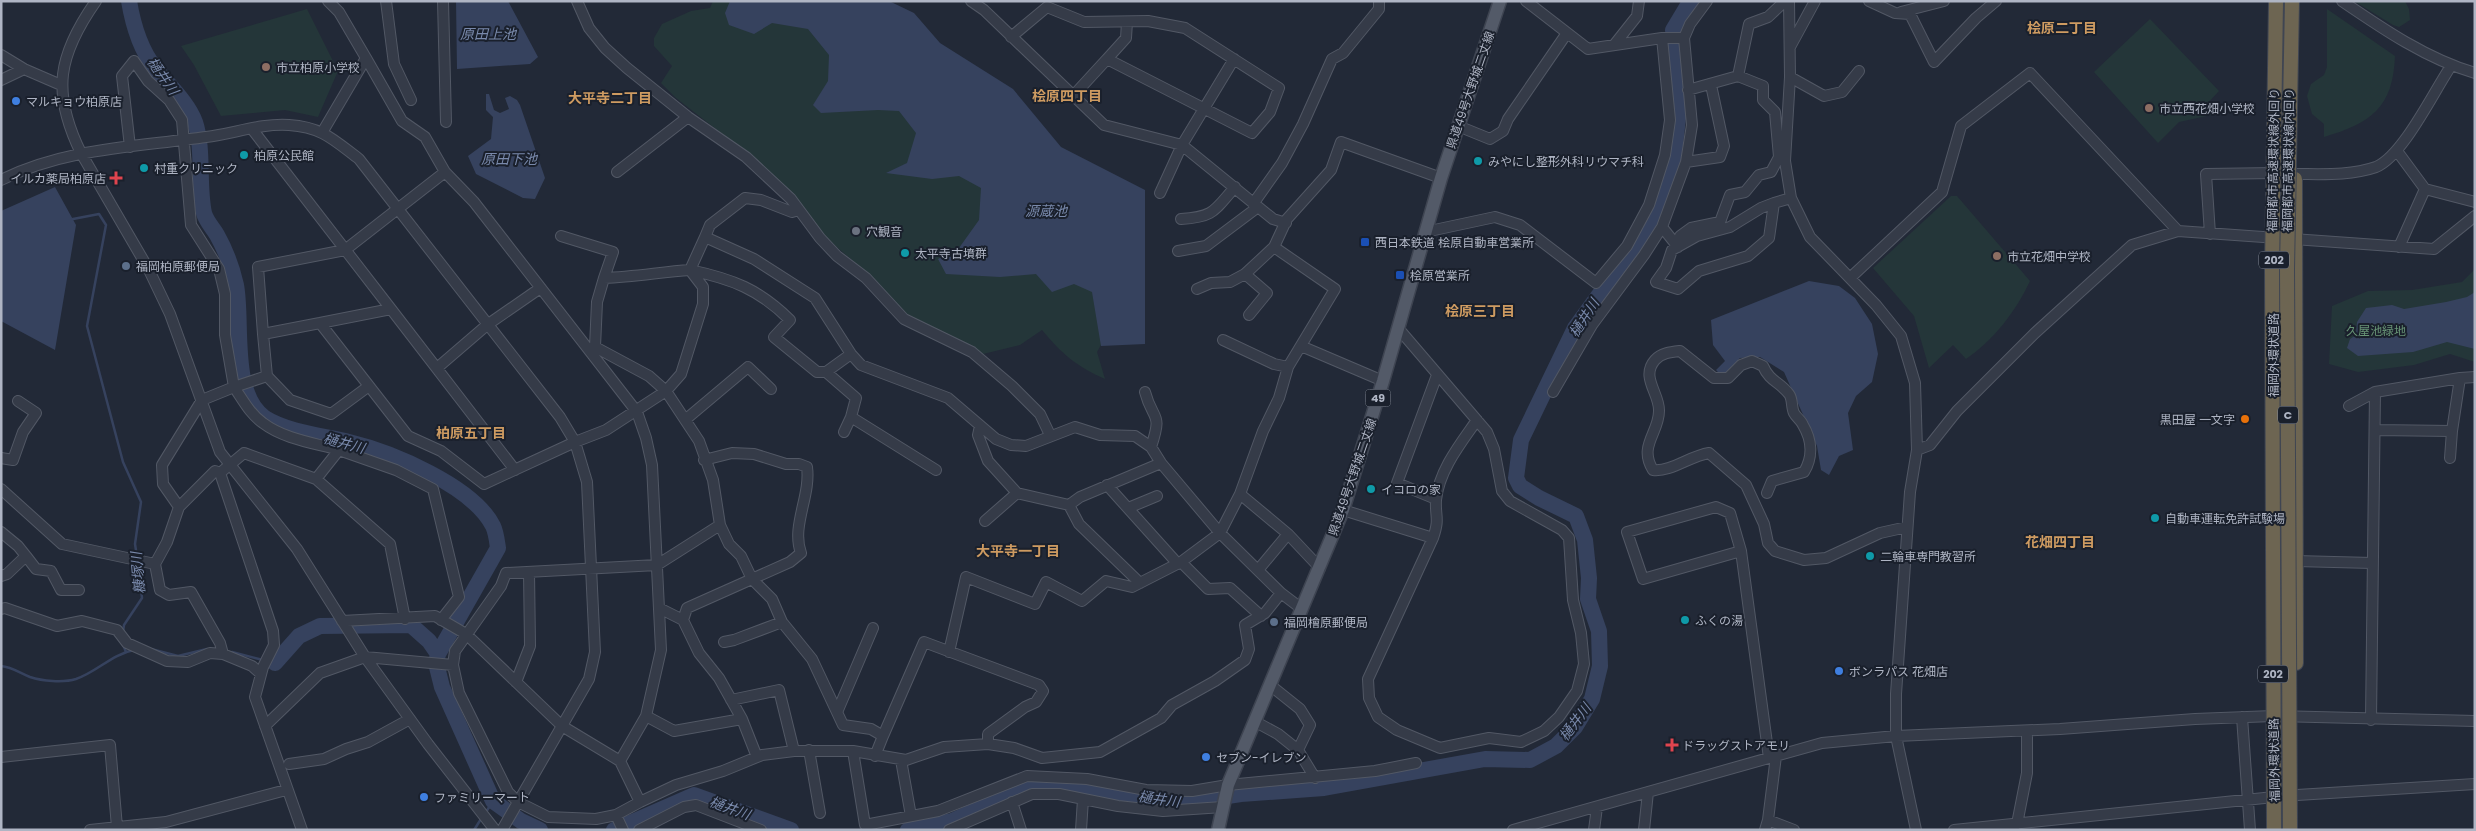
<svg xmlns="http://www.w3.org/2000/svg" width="2476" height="831" viewBox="0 0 2476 831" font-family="Poppins,'Noto Sans JP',sans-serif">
<rect width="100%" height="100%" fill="#222937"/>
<!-- green -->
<path fill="#243639" d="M713 1H738L780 19 815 27 901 104 964 168 990 187 1022 269 1075 279 1101 291 1107 334 1097 352 1105 379C1076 366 1062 354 1042 330L1020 345 983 354 906 316 869 275 824 236 748 154 676 98 661 83 672 66 654 46V38L662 24 691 11 710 8Z
M2354 1H2405L2409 9 2410 20 2399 27 2393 25Z
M307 9 338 71 318 117 285 110 221 116 194 65 181 46Z
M2327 9 2395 56C2393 108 2371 123 2324 137V124L2312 114 2307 96 2311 84 2324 75 2327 67Z
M2150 19 2219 91 2206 105 2216 114 2179 122 2158 143 2094 72Z
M1951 196H1957L2030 281C2016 311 1994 340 1966 359L1953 345 1929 368 1914 316 1873 268Z
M2475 269V362L2450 354 2414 365 2358 372 2329 364 2332 306 2368 291 2412 290 2462 282Z"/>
<!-- water -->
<path fill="#36425e" d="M456 1H508L538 57 530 64 457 69Z
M730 1H889L914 13 940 43 1013 89 1061 147 1145 190V344L1101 346 1092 292 1074 284 1052 292 1036 274 1000 277 946 274 938 259 959 248 979 220 981 188 959 176 932 179 886 173 907 163 916 133 899 111 878 110 821 113 813 105 828 81 829 55 808 29 772 23 754 34 729 25 725 13Z
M486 94H489L494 110 500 113 509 109 505 98 510 96 517 100 520 105 545 178 535 199 523 198 476 174 468 156 491 139 493 117 486 110Z
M55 187 76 225 55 350 1 321V211Z
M1809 281 1839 286 1855 298 1872 324 1878 354 1872 382 1856 396 1848 413 1853 450 1839 456 1829 475 1821 470 1817 446 1784 372 1760 357 1740 358 1722 376 1716 370 1725 361 1713 345 1711 320Z
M2475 292V349L2447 342 2413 352 2358 356 2347 348 2350 339 2356 335 2357 322 2366 308 2392 305 2404 309 2446 302 2467 297Z"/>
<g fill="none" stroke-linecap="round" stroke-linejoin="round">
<!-- stream -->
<path stroke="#36425e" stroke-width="2.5" d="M73 219 99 214 106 225 87 326 123 462 141 502 135 544 137 557
M123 632 124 625 142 598 138 563
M122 642 126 652
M147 648 178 656 207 649
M232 652 263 660
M268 661 275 663
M1 666C12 667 20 673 30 677 42 681 63 683 76 679 97 672 112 654 134 650
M486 812 493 801
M474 830 481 819"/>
<!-- river -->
<path stroke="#36425e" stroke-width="16" d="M129 1C133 25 140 49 155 68 168 85 187 101 195 122 204 149 198 185 204 213 206 221 213 228 217 235 226 251 232 267 236 285 243 321 230 394 265 418 287 432 324 436 349 442 391 452 473 486 493 526 496 532 497 541 498 548L438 654 436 663 442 687 493 801 521 821 540 830
M275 663 299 636 320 626 411 625 429 641 438 654
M614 830 694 795 791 830
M908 830 952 821 1030 786H1073L1187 802 1241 794 1324 788 1485 759 1530 760 1556 746 1575 727 1592 699 1600 666 1599 631 1588 599 1589 578 1585 540 1576 516 1539 498 1520 486 1516 478 1521 440 1575 328 1650 225 1673 163 1680 100 1673 30 1688 5 1693 1"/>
<!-- minor casing -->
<g stroke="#525865" stroke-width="12">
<path id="minor" d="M96 1C58 55 51 92 81 153L149 270 170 314 220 452 297 549 365 657 428 744 495 830
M386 1 394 64 411 100
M443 1 446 122
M577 1 589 28 605 48 627 68 688 117 746 157 791 199 820 238 837 256 866 278 904 319 972 352 1012 386 1040 414 1050 435
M971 1 984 10 1104 125 1182 145 1273 219 1286 223
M1526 1 1588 49 1662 38H1684
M1789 1 1790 77 1785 161 1791 198 1810 237 1876 305 1901 336 1915 383 1917 450 1910 492 1896 694V736L1916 830
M1869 1 1895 13 1910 14 1934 62 1976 18 1996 1
M2342 1C2383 29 2427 59 2475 73
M1901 12 1944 1
M1011 37 1047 7 1084 22 1148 21 1185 28 1279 88 1270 112 1252 133 1107 59 1073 96
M1614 45 1637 16 1639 1
M1790 47 1815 1
M1 55 24 69 61 85
M366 58 402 121 425 137 445 172 474 202 637 412 646 438 652 465 661 650 646 716 620 761
M1107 59 1126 38 1127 22
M1790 77 1824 96 1842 92 1859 71
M1 80 24 69
M1688 90 1738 76 1749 24 1768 17 1785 1
M1458 126 1490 139 1503 131 1508 119 1567 33
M252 129 391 309
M323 131 366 58 339 12 328 1
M130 147 122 76 134 61 148 81 169 100 182 120 191 225 219 269 225 294V335L234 387 202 400 162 465 163 484 179 507
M2397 151 2425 189 2475 202
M1686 162 1720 157 1724 146 1711 85
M617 172 688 117
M2295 174C2322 174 2350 176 2376 167 2403 156 2434 91 2451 66
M1 180C65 148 136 147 206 137 233 134 261 123 289 125 322 127 334 140 359 159L560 417 575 442 587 482 595 652 589 679 502 830
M1160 193 1182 145 1234 59
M1774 203 1761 208 1730 227 1697 236 1672 250 1666 268 1656 282 1678 289 1699 271 1748 256 1769 238 1774 203 1791 198
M1253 204 1282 163 1303 124 1332 59 1343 53 1379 9V1
M1181 219C1214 217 1214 211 1235 187
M1662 227 1678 247
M1425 232 1495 217 1520 225 1596 283 1627 246 1649 205 1665 155 1670 120 1662 38
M2210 234 2206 174 2275 173
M561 236 613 252 604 278C634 277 661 272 690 270L705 237 754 259 815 298 851 354 861 365 948 398 996 439 1011 445 1026 446 1075 427 1100 435 1135 436 1151 447 1161 463 1220 533 1281 593
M1680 236 1691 228 1720 222 1730 195 1745 192 1759 175 1771 172 1779 157 1775 112 1763 100V86L1738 76
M705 237 710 225 745 198 761 200 792 212 799 210
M2399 247 2425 189
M1178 251 1206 246 1258 207
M690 270C732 279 759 289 790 320L774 337 817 372H826
M1245 274 1267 293 1249 315
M604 278 597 302 595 347 649 376 666 391 699 441 713 480 720 525 729 544 741 556 752 579 772 599 782 622 812 659 843 725 871 729 883 736 875 756
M1850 278 1942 192 1961 126 2030 73 2178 231
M1197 289 1211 283 1230 282 1245 274 1274 247 1287 219 1331 170 1341 142 1441 178
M320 323 391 309 515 470
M263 334 258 267 345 250 445 172
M1223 340 1274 364 1288 367
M1301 346 1383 381
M851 354 826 372 856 398 851 417 936 470
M437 368 487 325 539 289
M267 376 234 387C243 400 250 414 263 423 284 439 314 443 339 450
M2460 378 2475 377
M369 386 331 414 290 400 267 376 263 334 320 323 408 436 441 451 484 484 575 442 606 430 666 391 681 374 703 304V287L690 270
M1145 392C1153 422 1163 411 1151 447
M1553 392 1592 325 1644 255 1662 227 1686 162 1692 125 1684 38 1690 24 1707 1
M2375 392 2460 378 2452 431
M2349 406 2375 392 2371 720
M685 420 748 367 771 389
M980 426 978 435 988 461 1017 493 1069 505 1080 497 1161 463
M2375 430 2452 431 2450 458
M844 432 851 417
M1917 450 1930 445 1957 411 2035 333 2132 245 2178 231 2434 249 2475 216
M1 458 13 460 23 432 36 413 18 401
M316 479 339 450 396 470 433 489 459 597 441 620
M1107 485 1178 564
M1 489 62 544 155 564 160 590 169 595 191 592 220 643 223 654
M1767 493 1772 481 1804 472C1813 457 1812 440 1803 425 1801 420 1796 417 1794 413 1791 407 1793 399 1789 394 1779 381 1770 382 1763 366L1752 361 1741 365 1728 378H1714L1680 351C1671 352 1661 353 1655 360 1640 377 1660 394 1659 411 1659 433 1638 446 1653 470 1671 472 1690 456 1709 453L1746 485 1764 524 1768 543 1775 551 1804 560 1826 558 1880 533 1907 527
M1240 494 1288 534 1320 568
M1436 499 1397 483 1437 375
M1069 505 1079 524 1140 583
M1128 508 1157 496
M1343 510 1433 538 1368 679 1369 698 1378 717 1397 730 1440 748 1489 738 1521 742 1544 731 1559 717 1577 691 1584 664 1581 633 1573 600 1569 538 1562 530 1510 501 1502 491 1494 449 1487 432 1398 328
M985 521 1017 493
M1 532 18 546 26 556 7 574 1 576
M1433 538C1440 518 1435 517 1436 500 1439 470 1461 443 1477 420
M1741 551 1643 579 1627 532 1716 507 1730 513 1741 551 1769 758
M26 556 36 569 51 571 61 590H79
M2296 561 2372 563
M1181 562 1208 589 1230 588 1261 616
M155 564 167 542 179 507 215 471 220 473
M1258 570 1288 534
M659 608 683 620 699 653 719 678 742 719 757 757
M1 609 5 608 57 626 82 621 117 630 127 643 167 661 188 662 210 653 223 654 252 666 261 674
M683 620 687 608 790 562 801 553C791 526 811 496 807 467L799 464H786L754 454 732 453 704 460
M342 621 435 616 466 634 562 726 620 761 640 802 676 785 723 771 762 755 794 751H853L906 760 944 747 988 744 1014 748 1042 758 1100 752 1161 718 1172 705 1215 681 1245 660 1249 649 1245 625 1265 613 1281 593 1302 609
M724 642 734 640 782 622
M949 652 966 577 1035 604 1046 582 1082 601 1106 581 1132 587 1181 562 1220 533 1240 494 1263 431 1279 398 1288 367 1335 289 1274 247
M516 682 530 646 529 572
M1270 685 1300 709 1310 725 1298 750
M731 700 779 690 794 751
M838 710 873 628
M646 716 674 731 742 719
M2242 717 2250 830
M1254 721 1278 734 1298 750 1315 778
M265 726 320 673 365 657 453 665
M883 736 924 642 1039 685 1043 691 1036 702 1025 707 988 734V744
M809 750 820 813
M853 751 865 825 938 811 1027 776 1087 779 1146 790 1192 791 1228 785 1375 771 1416 763
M1 757 110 745 117 827
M901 760 911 816
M289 764 324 759 346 749 368 742 410 719
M2297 795 2475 784
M640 802 616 815 596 819 548 817 518 802 508 792 459 693 453 665 455 651 501 586 506 573 657 565 720 525
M1012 802 1021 830
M616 815 623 830
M1768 820 1794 830
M2017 824 2027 773V731
M90 830 166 822 286 790
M302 830 255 697 263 667 274 645 273 631 220 473 244 453 316 479 390 544 405 619
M639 830 684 807 696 805 761 830
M949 830 1032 794H1059L1118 806 1163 811 1223 807
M1081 830 1083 799
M1513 830 1822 743 1896 736 2060 729 2195 719 2273 716 2475 721
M1594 830 1597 807
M1644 830 1648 792
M1765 830 1768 820 1776 756
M1954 830 2274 797"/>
</g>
<!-- major casing -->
<g stroke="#3e4451" stroke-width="15">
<path id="major" d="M1218 830 1228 785 1343 510 1383 381 1441 178 1500 1"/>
</g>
<!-- highway casing -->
<g stroke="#3f4552" stroke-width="16">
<path id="highway" d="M2295 179 2296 663"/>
</g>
<!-- minor -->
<use href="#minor" stroke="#353b48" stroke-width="10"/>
<!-- major -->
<use href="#major" stroke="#535a68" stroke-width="12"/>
<!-- highway -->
<use href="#highway" stroke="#6d6552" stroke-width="14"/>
<!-- highway-bridge casing -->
<g stroke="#3f4552" stroke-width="16" stroke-linecap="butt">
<path id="highway-bridge" d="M2274 830 2272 269 2276 1
M2290 830 2287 269 2292 1"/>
</g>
<!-- highway-bridge -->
<use href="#highway-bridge" stroke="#6d6552" stroke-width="14"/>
</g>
<!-- markers -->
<g fill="#8d6e63" stroke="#1a202c" stroke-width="2">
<circle cx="266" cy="67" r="5"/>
<circle cx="2149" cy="108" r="5"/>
<circle cx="1997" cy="256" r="5"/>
</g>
<g fill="#3f7fe0" stroke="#1a202c" stroke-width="2">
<circle cx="16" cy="101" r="5"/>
<circle cx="1839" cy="671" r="5"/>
<circle cx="1206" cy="757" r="5"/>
<circle cx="424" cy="797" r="5"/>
</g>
<g fill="#0f9aa8" stroke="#1a202c" stroke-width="2">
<circle cx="244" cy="155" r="5"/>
<circle cx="1478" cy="161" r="5"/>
<circle cx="144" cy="168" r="5"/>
<circle cx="905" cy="253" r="5"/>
<circle cx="1371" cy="489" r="5"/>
<circle cx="2155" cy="518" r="5"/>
<circle cx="1870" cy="556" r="5"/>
<circle cx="1685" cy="620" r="5"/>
</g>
<g fill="#e0444e" stroke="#1a202c" stroke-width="2">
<path d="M113.5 170.5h5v5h5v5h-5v5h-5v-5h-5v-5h5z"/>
<path d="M1669.5 737.5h5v5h5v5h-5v5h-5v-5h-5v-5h5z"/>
</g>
<circle fill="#6b7280" stroke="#1a202c" stroke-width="2" cx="856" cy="231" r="5"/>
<g fill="#1a4fb4" stroke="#1a202c" stroke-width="2">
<rect x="1360" y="237" width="10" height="10" rx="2.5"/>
<rect x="1395" y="270" width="10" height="10" rx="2.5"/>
</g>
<g fill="#5c6f8a" stroke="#1a202c" stroke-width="2">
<circle cx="126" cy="266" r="5"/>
<circle cx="1274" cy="622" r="5"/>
</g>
<circle fill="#e8710a" stroke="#1a202c" stroke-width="2" cx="2245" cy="419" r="5"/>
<g text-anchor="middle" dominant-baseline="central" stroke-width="4" stroke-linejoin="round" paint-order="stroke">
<!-- shield labels -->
<g fill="#1a202c" stroke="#828896" stroke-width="1">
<rect x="2259" y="251.5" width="30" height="17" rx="4"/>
<rect x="1365.5" y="389.5" width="25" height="17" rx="4"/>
<rect x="2278" y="406.5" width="20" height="17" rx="4"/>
<rect x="2258" y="665.5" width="30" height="17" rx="4"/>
</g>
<g font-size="11" font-weight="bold" fill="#afb5c4">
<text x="2274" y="260">202</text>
<text x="1378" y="398">49</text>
<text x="2288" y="415">C</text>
<text x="2273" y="674">202</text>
</g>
<!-- poi labels -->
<g font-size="12" fill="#afb5c4" stroke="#1a202c" text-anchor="start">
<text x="276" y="67">市立柏原小学校</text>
<text x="26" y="101">マルキョウ柏原店</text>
<text x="2159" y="108">市立西花畑小学校</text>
<text x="254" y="155">柏原公民館</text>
<text x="1488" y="161">みやにし整形外科リウマチ科</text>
<text x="154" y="168">村重クリニック</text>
<text x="106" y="178" text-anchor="end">イルカ薬局柏原店</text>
<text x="866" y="231">穴観音</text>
<text x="1375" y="242">西日本鉄道 桧原自動車営業所</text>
<text x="915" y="253">太平寺古墳群</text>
<text x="2007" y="256">市立花畑中学校</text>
<text x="136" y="266">福岡柏原郵便局</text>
<text x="1410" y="275">桧原営業所</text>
<text x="2235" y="419" text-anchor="end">黒田屋 一文字</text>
<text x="1381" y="489">イコロの家</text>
<text x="2165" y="518">自動車運転免許試験場</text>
<text x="1880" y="556">二輪車専門教習所</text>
<text x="1695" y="620">ふくの湯</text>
<text x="1284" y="622">福岡檜原郵便局</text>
<text x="1849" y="671">ボンラパス 花畑店</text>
<text x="1682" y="745">ドラッグストアモリ</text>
<text x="1216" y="757">セブン-イレブン</text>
<text x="434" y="797">ファミリーマート</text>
</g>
<!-- street labels -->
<g font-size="12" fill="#afb5c4" stroke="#1a202c">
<text transform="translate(1470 90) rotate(-71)">県道49号大野城二丈線</text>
<text transform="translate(2273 160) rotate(-89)">福岡都市高速環状線外回り</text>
<text transform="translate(2288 160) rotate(-89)">福岡都市高速環状線内回り</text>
<text transform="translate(2273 355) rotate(-90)">福岡外環状道路</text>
<text transform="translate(1352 477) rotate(-71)">県道49号大野城二丈線</text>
<text transform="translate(2274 760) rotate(-91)">福岡外環状道路</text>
</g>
<!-- park labels -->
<g font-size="12" fill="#689476" stroke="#1a202c">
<text x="2376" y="330">久屋池緑地</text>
</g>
<!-- neighbourhood labels -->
<g font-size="14" font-weight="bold" fill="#ce9b61" stroke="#1a202c">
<text x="2062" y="28">桧原二丁目</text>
<text x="1067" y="96">桧原四丁目</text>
<text x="610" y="98">大平寺二丁目</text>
<text x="1480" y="311">桧原三丁目</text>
<text x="471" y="433">柏原五丁目</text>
<text x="2060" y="542">花畑四丁目</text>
<text x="1018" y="551">大平寺一丁目</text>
</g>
<!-- water labels -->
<g font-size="14" font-style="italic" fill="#7989ab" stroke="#1a202c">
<text x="488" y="34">原田上池</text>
<text transform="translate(163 76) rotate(55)">樋井川</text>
<text x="509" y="159">原田下池</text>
<text x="1046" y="211">源蔵池</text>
<text transform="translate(1584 318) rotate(-57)">樋井川</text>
<text transform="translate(344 443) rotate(15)">樋井川</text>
<text transform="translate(138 573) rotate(-95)">糠塚川</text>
<text transform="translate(1575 722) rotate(-53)">樋井川</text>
<text transform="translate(1159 799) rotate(8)">樋井川</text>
<text transform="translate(730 808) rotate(20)">樋井川</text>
</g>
</g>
<!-- border -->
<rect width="2476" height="831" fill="none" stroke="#afb5c4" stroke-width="5"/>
</svg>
